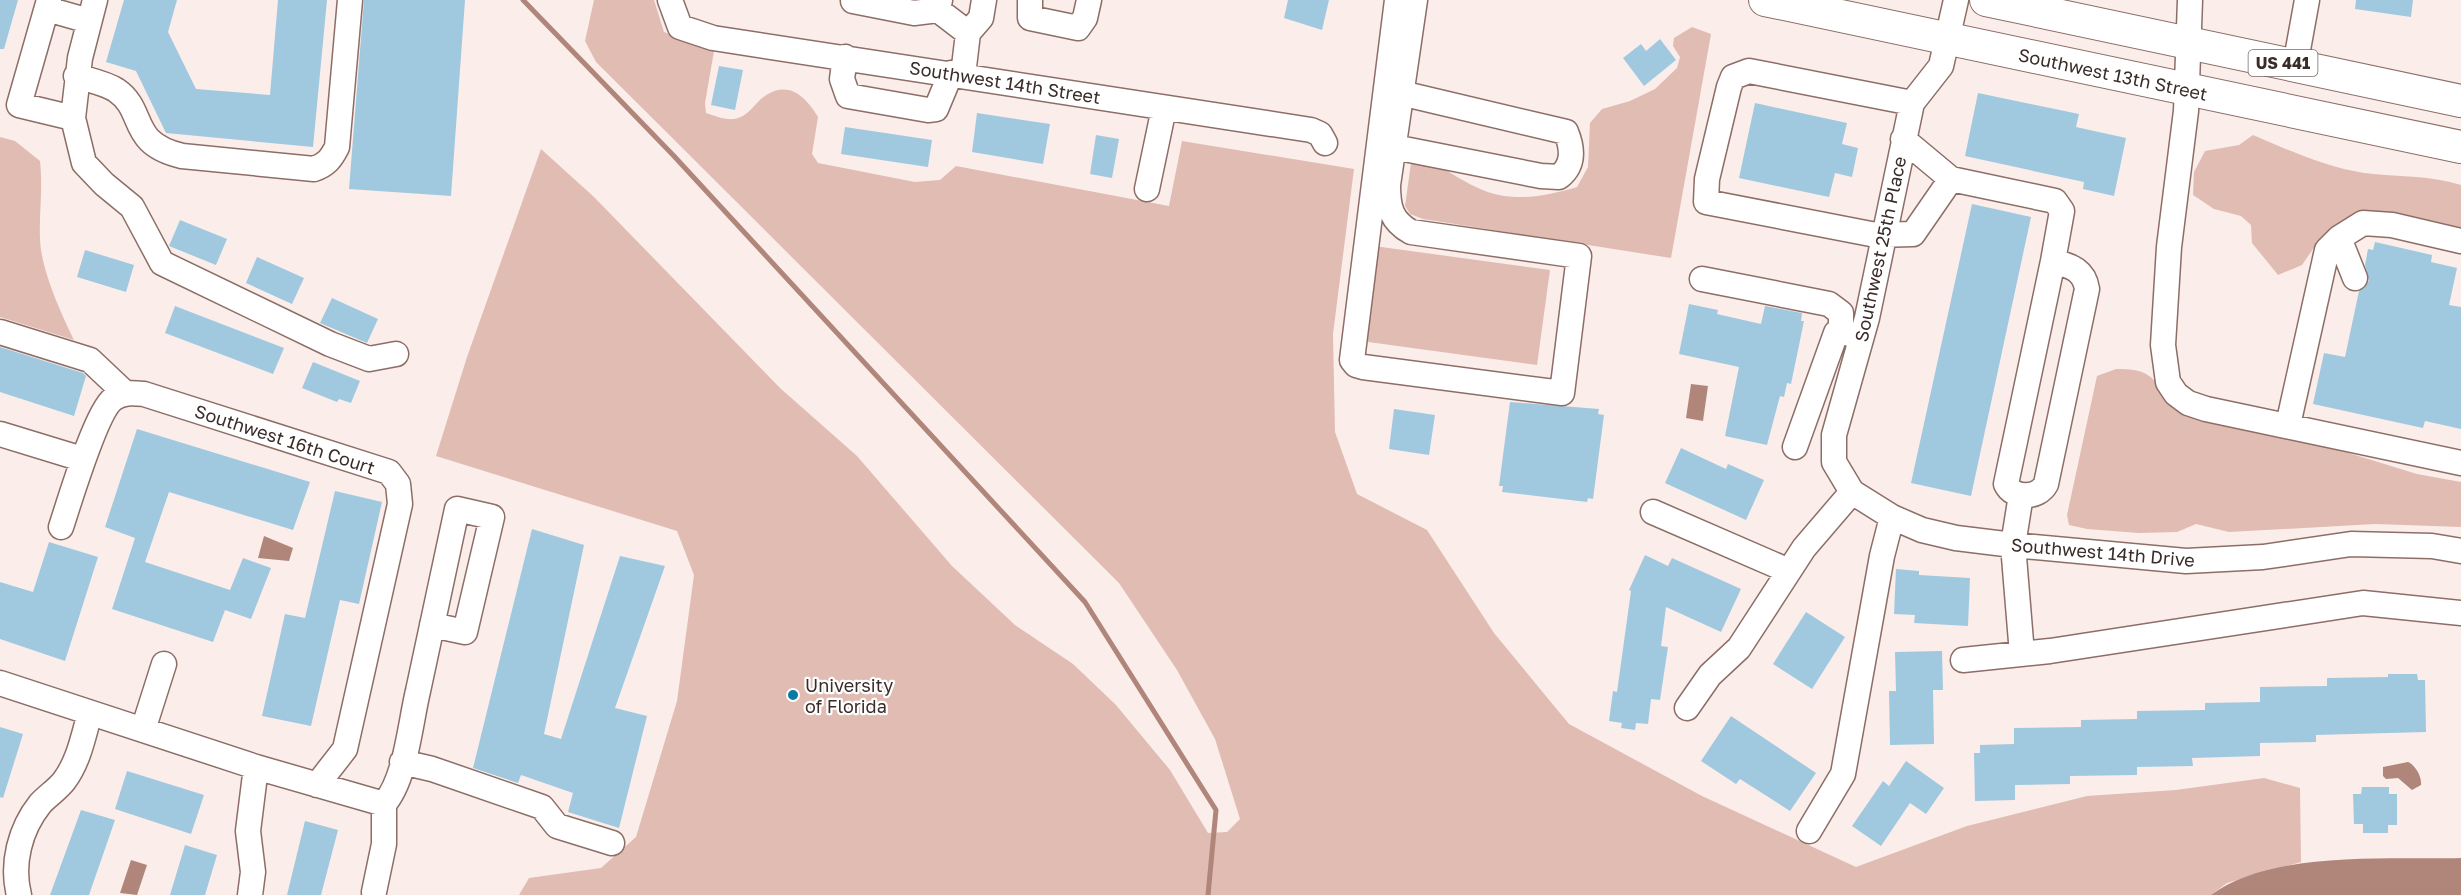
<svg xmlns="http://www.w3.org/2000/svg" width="2461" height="895" viewBox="0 0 2461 895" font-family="'Golos Text',sans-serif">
<rect width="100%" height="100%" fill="#fbedea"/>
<!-- green -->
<path fill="#e1bcb3" d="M594 0H654L664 32 714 51 705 103 706 113C715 116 724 120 734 119 750 117 755 101 768 94 791 81 807 99 818 117L812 154 818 163 915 182 940 180 956 166 1169 206 1182 141 1354 169 1333 334 1335 432 1357 494 1427 530 1494 633 1569 724 1702 796 1856 867 1967 826 2087 796 2176 790 2264 778 2300 788 2301 862 2227 883 2211 895H519L529 878 601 868 636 837 677 701 694 575 677 531 436 456 467 357 541 149 594 197 780 388 857 456 952 566 1015 625 1073 664 1116 705 1170 770 1208 833 1227 832 1240 819 1215 739 1177 670 1119 583 596 62 585 41Z
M1692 27 1711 34 1671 258 1423 219 1410 214 1405 206 1411 163 1420 158C1441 165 1458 179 1478 188 1510 203 1544 197 1577 187L1588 167 1590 123 1602 109 1630 101 1655 89 1677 68 1680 57 1673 46 1674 38Z
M2253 135C2288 150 2325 167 2364 173 2397 177 2429 175 2461 185V235L2335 234 2315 246 2302 265 2278 275 2252 243 2251 225 2241 216 2214 209 2193 195 2194 172 2205 151 2239 145Z
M0 137 15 141 40 161C43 190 39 212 40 239 41 270 61 313 74 340L0 317Z
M1374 246 1550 270 1537 365 1361 341Z
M2116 369C2145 369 2151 373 2166 397L2417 474 2461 482V527L2375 524 2229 532 2196 524 2177 532 2139 533 2087 529 2069 525 2067 515 2097 376Z"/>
<!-- water -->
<path fill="#b0867b" d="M1691 384 1708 386 1703 421 1686 418Z
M264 536 293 548 289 561 258 558Z
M2408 762C2415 765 2422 776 2421 785L2412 790 2398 778 2386 779 2383 776V767Z
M2461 858V895H2211C2273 850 2386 860 2461 858Z
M131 860 147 865 137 895 120 893Z"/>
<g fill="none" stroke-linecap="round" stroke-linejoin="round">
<!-- stream -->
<path stroke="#b0867b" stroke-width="5" d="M523 0 673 155 1085 602 1216 810 1208 895"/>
</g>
<!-- building -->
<path fill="#a0c9e0" d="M0 0H18L4 49H0Z
M124 0H177L168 32 196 89 270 95 278 0H327L313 147 166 133 136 71 106 62Z
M364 0H465L451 196 349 189Z
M1288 0H1329L1322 30 1284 18Z
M2356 0H2413L2411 17 2355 9Z
M1660 39 1676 60 1644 86 1623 58 1641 44 1646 51Z
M719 66 743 70 735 110 711 105Z
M1978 93 2079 114 2076 127 2126 138 2114 196 2083 189 2084 182 1965 156Z
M1755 103 1847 123 1842 144 1858 148 1852 177 1835 173 1829 197 1739 178Z
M977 113 1050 124 1043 164 972 152Z
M845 127 932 140 928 167 841 154Z
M1096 135 1119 139 1112 178 1090 174Z
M1972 204 2031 217 1971 496 1911 483Z
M180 220 227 239 216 265 169 246Z
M2375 242 2432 255 2431 262 2457 268 2449 305 2461 307V429L2425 421 2423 428 2313 404 2324 353 2345 357 2359 291 2369 281 2365 265 2368 249 2373 250Z
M85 250 134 265 126 292 77 277Z
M257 257 304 278 292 304 246 283Z
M332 298 378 319 367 343 320 323Z
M1689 304 1718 310 1717 314 1761 324 1765 306 1802 313 1801 321H1804L1791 384 1787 383 1784 397 1780 396 1767 445 1725 436 1739 367 1679 354Z
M175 306 284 348 273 374 165 333Z
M0 347 83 373 86 376 74 416 0 392Z
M313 362 360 381 351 403 339 399 337 402 302 388Z
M1510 402 1599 409 1598 414 1604 415 1593 499 1588 498 1587 502 1502 492 1503 486H1499Z
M1394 409 1435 415 1429 455 1389 449Z
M137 429 310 482 293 530 169 492 145 562 230 590 243 558 271 568 251 619 225 610 213 642 112 609 135 538 105 527Z
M1681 448 1726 469 1728 464 1764 480 1746 520 1665 483Z
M335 491 382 502 359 604 340 600 311 726 262 716 285 614 305 618Z
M532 529 584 545 544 734 561 739 620 556 665 566 615 708 647 716 619 828 568 812 573 793 521 775 518 783 473 768Z
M49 542 98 557 65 661 0 639V582L33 592Z
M1645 555 1668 566 1672 558 1741 589 1721 632 1666 607 1661 646 1668 647 1660 700 1651 699 1648 724 1636 723 1635 730 1621 728 1622 723 1609 721 1613 691 1617 692 1631 591 1629 590Z
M1896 569 1919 571V575L1970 578 1968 626 1914 623 1915 615 1894 614Z
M1806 612 1845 637 1812 689 1773 664Z
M1942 651 1943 690H1933L1934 744 1890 745 1889 691H1896L1895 652Z
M2388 674H2417L2418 680H2425L2426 732 2316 735V742L2260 743V756L2192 758 2193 766 2137 767V775L2070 776V784L2015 785V800L1975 801 1974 753H1980V745L2014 744V728L2081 727V720L2137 719V711L2205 710V703L2260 702V687L2327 686V678L2388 677Z
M1731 716 1816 773 1790 811 1740 779 1736 784 1701 761Z
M0 727 23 734 3 798 0 797Z
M1906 761 1944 788 1926 814 1910 803 1881 846 1852 826 1883 781 1889 786Z
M127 771 204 795 191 834 115 809Z
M2362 787H2389V794H2397V825H2388V833H2363V824H2354L2353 794H2361Z
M81 810 115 820 89 895H50Z
M305 821 338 830 321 895H287Z
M185 845 217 855 205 895H170Z"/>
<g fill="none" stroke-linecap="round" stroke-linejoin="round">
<!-- minor casing -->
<g stroke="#8c6e66" stroke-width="27">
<path id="minor" d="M49 0 19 105 73 118
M95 0 80 58 73 118 84 163 104 184 132 207 162 263 330 344 369 359 396 354
M670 0 680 27 713 38 1311 130 1320 134 1325 143
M940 0 938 10 968 33 963 75
M1030 0V18L1078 28 1085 18 1089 0
M1397 0 1352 360 1356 365 1363 367 1562 393 1579 256 1411 232C1391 221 1388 207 1388 185L1415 0
M1956 0 1941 66 1912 103 1867 318 1834 435V462L1852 492 1892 517 1922 530 1956 538 2013 545 2186 561 2263 557 2351 544 2432 546 2461 551
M2190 0 2186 111 2169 247 2163 345 2168 382 2176 394 2188 403 2206 409 2461 463
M853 1 914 13 938 10
M47 9 89 21
M968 33 981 18 984 0
M845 57 842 79 848 96 928 110 936 109 951 73
M2295 66 2307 0
M76 76C89 80 105 83 116 90 147 111 127 143 182 156L314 169C326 165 331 159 337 147L350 0
M1388 90 1566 132C1573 149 1574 165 1559 177L1541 176 1394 147
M1912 103 1749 71 1733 77 1729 87 1707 179 1706 202 1876 235 1913 234 1951 179 2055 201 2062 211 2053 261 2006 484C2013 499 2038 499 2046 484L2087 289C2084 269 2070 266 2053 261
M1903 139 1951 179
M1147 189 1164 108
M2339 238 2363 223 2392 225 2461 241
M1702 279 1829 304 1841 313V331
M0 332 90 360 125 393
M2288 425 2327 250 2339 238 2355 278
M0 434 82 459
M1795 447 1836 333 1841 331 1853 335
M2021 495 2013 545 2022 654
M1653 512 1789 571
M61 527C69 503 96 412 113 399 123 392 132 393 144 394L389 472 398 484 400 504 345 749 317 785
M1963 660 2050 651 2363 603 2461 613
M0 683 256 767 248 831 253 872 250 895
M1687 708 1710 675 1739 648 1804 548 1852 492
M143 730 164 664
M402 762 432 769 542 807 557 826 612 843
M256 767 384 804
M1809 831 1843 774 1882 556 1892 517
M374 892 384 844V804C406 779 410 724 418 691 431 630 444 570 457 509L492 517 465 632 432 625
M19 895C11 864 20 829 40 804 47 796 57 790 64 781 79 761 83 737 90 713"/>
</g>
<!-- major casing -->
<g stroke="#8c6e66" stroke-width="34">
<path id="major" d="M1765 0 2461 147
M1986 0 2461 101"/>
</g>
<!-- minor -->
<use href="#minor" stroke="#fff" stroke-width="24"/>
<!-- major -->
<use href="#major" stroke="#fff" stroke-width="32"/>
</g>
<!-- markers -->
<circle fill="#0c7ba4" stroke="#fff" stroke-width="2" cx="793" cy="695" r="6"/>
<g text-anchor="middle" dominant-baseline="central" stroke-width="4.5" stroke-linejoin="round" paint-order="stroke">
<!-- shield labels -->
<rect fill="#fff" stroke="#746b69" stroke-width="1.5" x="2248.5" y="50" width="69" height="26" rx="4.5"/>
<g font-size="16" font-weight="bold" fill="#392c29">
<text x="2283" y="63">US 441</text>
</g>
<!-- street labels -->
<g font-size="18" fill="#392c29" stroke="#fff">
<text transform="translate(2113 74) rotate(12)">Southwest 13th Street</text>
<text transform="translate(1005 82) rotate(9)">Southwest 14th Street</text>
<text transform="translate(1880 249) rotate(-78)">Southwest 25th Place</text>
<text transform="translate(285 439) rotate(18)">Southwest 16th Court</text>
<text transform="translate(2103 552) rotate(5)">Southwest 14th Drive</text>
</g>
<!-- poi labels -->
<g font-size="18" fill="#392c29" stroke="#fff" text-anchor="start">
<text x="805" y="685">University<tspan x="805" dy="21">of Florida</tspan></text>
</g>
</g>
</svg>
